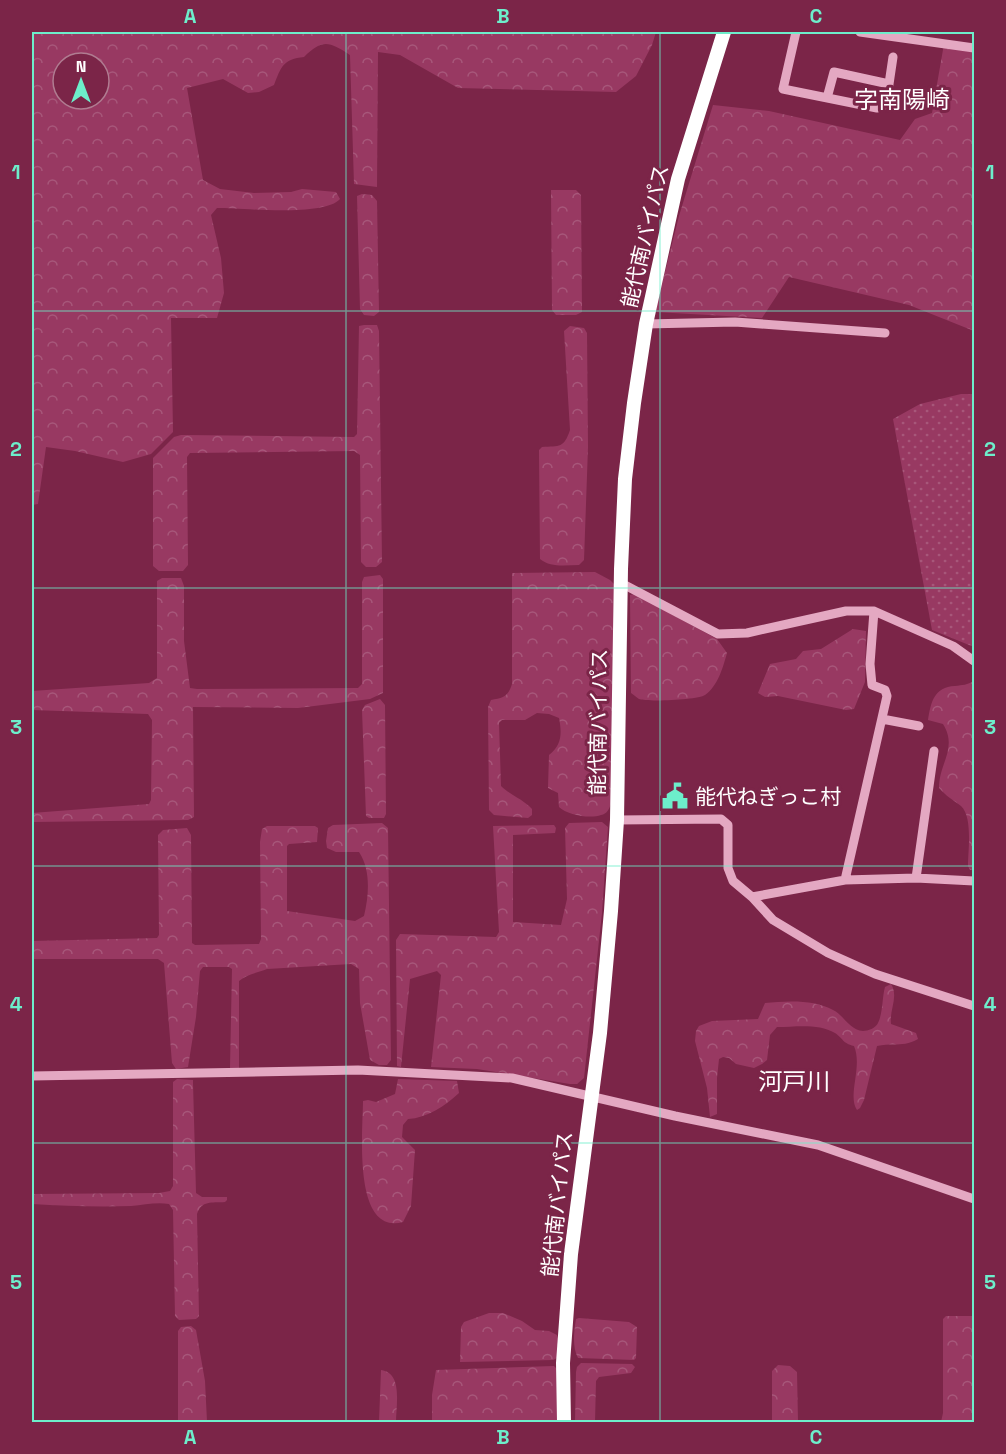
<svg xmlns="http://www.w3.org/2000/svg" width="1006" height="1454" viewBox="0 0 1006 1454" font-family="'Space Grotesk','Noto Sans JP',sans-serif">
<defs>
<pattern id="grass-dots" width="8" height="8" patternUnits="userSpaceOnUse" patternTransform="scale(1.5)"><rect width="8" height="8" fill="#983962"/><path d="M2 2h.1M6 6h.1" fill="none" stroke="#a7577a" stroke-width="1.8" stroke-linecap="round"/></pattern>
<pattern id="forest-crowns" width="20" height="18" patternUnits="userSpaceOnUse" patternTransform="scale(1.5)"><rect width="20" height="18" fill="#983962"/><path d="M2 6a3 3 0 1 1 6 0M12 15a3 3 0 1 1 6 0" fill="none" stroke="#a7577a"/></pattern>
</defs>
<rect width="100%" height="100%" fill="#7b2548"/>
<!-- grass -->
<path fill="url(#grass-dots)" d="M961 394H974V647L932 630 893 419 920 404Z"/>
<!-- forest -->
<path fill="url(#forest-crowns)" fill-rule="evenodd" d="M32 32H656L652 45 636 76 616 92 458 88 400 55 378 52 377 187 354 184 350 55C329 41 322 39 304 57 283 59 281 67 274 85L259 92 248 93 223 79 187 88 203 180 220 189 254 193 291 192 302 189 336 192 340 199C324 217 243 208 217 208L211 215 221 258 224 293 217 318H171L173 432 151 454 123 462 75 451 46 447 38 504 32 505ZM63 63H99V99H63Z
M944 44 974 49V331L909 305 789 277 762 318 655 312 679 216 713 105 769 111 900 140 915 119 932 113Z
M551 190H576L581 195 582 312 576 315H556L552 310Z
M362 194 372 195 377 201 379 312 374 316 364 315 360 309 357 196Z
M364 325H377L379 331 382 562 376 567H366L361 562 360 455 354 451 190 453 187 457 188 565 183 571H159L153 566V458L174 437 181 435 354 437 357 434 359 326Z
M570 326 584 328 587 333 588 447 584 560 579 565C566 565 551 568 540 559L539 450 542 447C560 446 564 448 570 430L564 331Z
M595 572 610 580 614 584 611 804C609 809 607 814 601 815 590 819 567 815 559 807L558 793 548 788 549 755C562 745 562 733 559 718L549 714 537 713 525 720H502L499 723 501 786C510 795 523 799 532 809V815L528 818 494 815 489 810 488 707 491 700C503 698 508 697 512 684V573Z
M380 575 383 579V693L370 699 298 708 193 707 194 817 188 820 32 822V813L149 804 151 800 152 720 148 714 32 710V691L149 683 157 678V581L162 578H181L184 586V641L190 688 197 689 358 688 362 684V582L364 577Z
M634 594 717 639 727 653C723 667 718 686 705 695 698 700 647 702 639 699 636 697 634 695 631 693L630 595Z
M853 629 866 631 865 682 854 709 846 710 778 696 765 697 758 693 770 664 796 659 803 651 821 649Z
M974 681V870H970L968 866C968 851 973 817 961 806 953 800 946 796 939 788 939 763 958 748 943 724L928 720C931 702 934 687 955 686 963 685 967 685 974 681Z
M380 699 385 705 386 814 384 818H369L366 816 362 710 365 705Z
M602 822 608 827 602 913 584 1078 577 1084H570L477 1069 431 1067 441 975 437 971 410 979 401 1067 397 1066 396 940 400 934 496 937 499 932 493 826 554 825 556 828 555 833 513 835V922L561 925 567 899 565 828 569 823Z
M382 823 388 828 391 1060 387 1065H379L370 1060 360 1003 359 969 351 964 267 969C257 973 247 974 239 981V1068H230L232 969 229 967H203L200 971 196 1017 188 1067 176 1069 172 1063 164 963 158 959H32V941L157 938 159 935 158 835 163 830 187 828 191 835 192 943 195 945 259 944 261 939 260 842 262 829 267 826H315L318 828 317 842 289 844 287 846V911L355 921 364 916C369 895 371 870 359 852H336L327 848 326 841 328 828 333 825Z
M891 984C899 997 889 1010 891 1024L916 1033 918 1039C903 1048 892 1042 877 1046L864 1100 860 1108 857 1110C847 1095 863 1067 854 1046 842 1043 844 1039 835 1033 819 1023 795 1027 777 1027L770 1035 767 1060 762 1064 754 1068 736 1064 729 1058 723 1057 719 1059 717 1078V1114L710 1117 707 1088 695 1041 696 1031 699 1026 712 1021 758 1019 765 1003C786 1001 814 999 833 1010 844 1015 849 1030 863 1031 868 1031 876 1028 878 1023 883 1013 882 998 885 987Z
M177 1079 193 1080V1083L196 1193 202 1197H227V1200L225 1202C211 1203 202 1200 197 1214L199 1316 196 1319 179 1320 175 1316 173 1210 169 1204C156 1202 144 1205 131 1206 98 1207 64 1206 32 1204V1194L159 1193 170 1191 173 1186V1082Z
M398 1079 457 1081 459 1093C445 1106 427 1118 408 1119L403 1125 402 1137 415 1150 411 1206 403 1222C352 1236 363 1129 363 1101L368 1100 376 1102 395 1094Z
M489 1313H503L522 1321 535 1330 549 1331 557 1335 560 1346 559 1357 553 1360 460 1362 461 1327 464 1322Z
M946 1316H974V1422H941L943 1413V1319Z
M579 1318 629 1322 637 1327 636 1358 634 1360 578 1358C572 1347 574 1331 576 1319Z
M191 1326 196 1330 205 1381 207 1422 178 1421V1331L181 1327Z
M581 1363 632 1364 635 1367 631 1373 599 1377 596 1381 595 1422H575L576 1372 577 1367Z
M778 1365 790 1366 797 1372 798 1422H772V1371Z
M554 1366 559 1371V1422H433L432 1420V1395L436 1370Z
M381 1370C403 1373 396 1405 396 1422H379Z"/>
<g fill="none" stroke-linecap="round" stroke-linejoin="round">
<!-- minor -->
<path stroke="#e4a8c2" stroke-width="9" d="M796 32 783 89 877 108 887 104 889 84 834 72 827 98
M860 32 974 48
M889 84 893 57
M646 324 735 322 885 333
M621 583 718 634 747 633 846 611H874L953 646 974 661
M882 719 919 726
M617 820 721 819 728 825V868L733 881 752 897 773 920 828 953 875 974 974 1006
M916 878 934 751
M845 880 887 696 885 690 872 685 870 664 874 611
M752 897 845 880 916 878 974 881
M32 1076 358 1070 512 1078 675 1116 818 1145 974 1199"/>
<!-- highway -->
<path stroke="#fff" stroke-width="14" d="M564 1422 563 1363 571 1254 600 1033 611 911 617 820 621 569 625 479 634 403 646 324 678 179 724 32"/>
</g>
<!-- grid -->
<path fill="none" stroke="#6deecb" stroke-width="1.5" stroke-opacity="0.55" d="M346 32V1422M660 32V1422M32 311H974M32 588H974M32 866H974M32 1143H974"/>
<!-- icons -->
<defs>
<g id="civic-bare" transform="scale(2.07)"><path d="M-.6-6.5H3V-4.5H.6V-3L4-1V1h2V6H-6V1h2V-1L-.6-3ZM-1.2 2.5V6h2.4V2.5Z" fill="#6deecb" stroke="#7b2548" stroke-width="2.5" paint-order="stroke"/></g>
</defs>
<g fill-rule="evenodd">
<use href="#civic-bare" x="675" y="796"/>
</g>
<g text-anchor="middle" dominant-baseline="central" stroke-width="6" stroke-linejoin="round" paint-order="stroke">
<!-- street labels -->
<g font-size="21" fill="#fff" stroke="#7b2548">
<text transform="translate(645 236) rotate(-77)">能代南バイパス</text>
<text transform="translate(598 722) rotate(-89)">能代南バイパス</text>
<text transform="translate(557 1204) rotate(-84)">能代南バイパス</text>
</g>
<!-- poi labels -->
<g font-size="21" fill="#fff" stroke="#7b2548" text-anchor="start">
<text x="695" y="796">能代ねぎっこ村</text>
</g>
<!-- quarter labels -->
<g font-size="24" fill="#fff" stroke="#7b2548">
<text x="902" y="99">字南陽崎</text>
<text x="794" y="1081">河戸川</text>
</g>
</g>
<!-- border -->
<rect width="1006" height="1454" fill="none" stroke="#7b2548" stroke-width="66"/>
<!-- north arrow -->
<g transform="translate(81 81)"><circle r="28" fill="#7b2548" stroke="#b07c91" stroke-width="1.5"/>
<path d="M0-4.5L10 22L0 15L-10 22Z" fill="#6deecb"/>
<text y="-9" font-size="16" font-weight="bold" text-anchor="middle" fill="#ffffff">N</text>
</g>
<rect x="33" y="33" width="940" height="1388" fill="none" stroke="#6deecb" stroke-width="2"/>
<g font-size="20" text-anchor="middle" font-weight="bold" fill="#6deecb">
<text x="190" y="23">A</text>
<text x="503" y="23">B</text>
<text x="816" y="23">C</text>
<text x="16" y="179">1</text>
<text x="990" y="179">1</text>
<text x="16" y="456">2</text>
<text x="990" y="456">2</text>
<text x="16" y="734">3</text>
<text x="990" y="734">3</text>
<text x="16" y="1011">4</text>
<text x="990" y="1011">4</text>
<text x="16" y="1289">5</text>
<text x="990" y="1289">5</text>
<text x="190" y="1444">A</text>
<text x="503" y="1444">B</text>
<text x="816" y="1444">C</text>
</g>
</svg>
